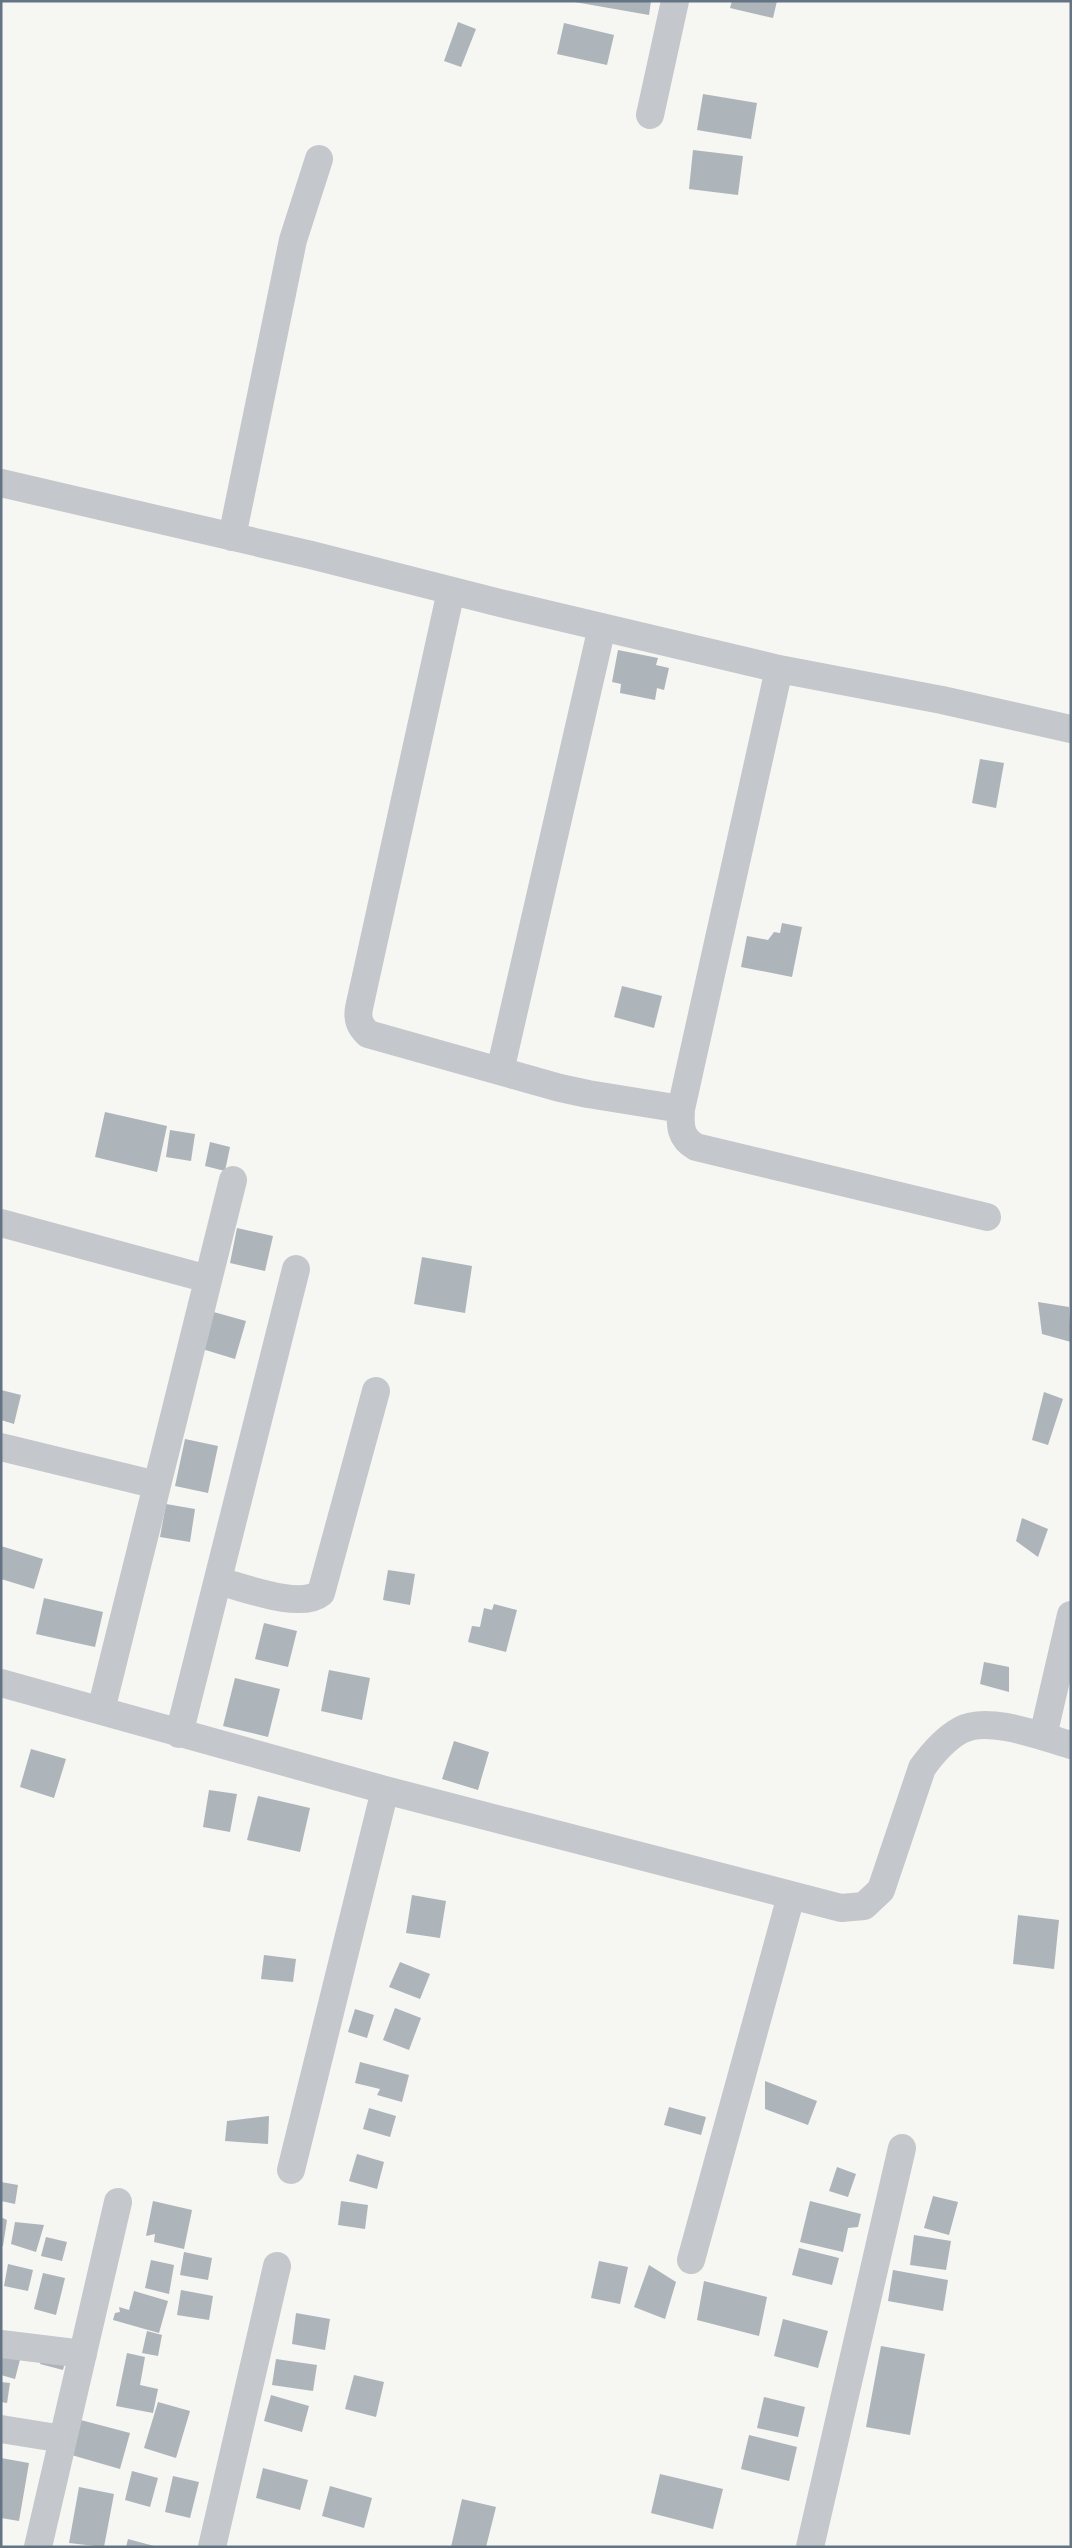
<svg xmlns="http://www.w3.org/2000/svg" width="1072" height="2548" viewBox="0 0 1072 2548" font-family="Quicksand,sans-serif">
<rect width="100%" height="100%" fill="#f6f6f3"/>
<!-- building -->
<path fill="#adb4ba" d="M569 1H651L649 15Z
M732 1H777L773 18 730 8Z
M458 22 476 29 461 67 444 61Z
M564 23 614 35 607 65 557 54Z
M703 94 757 103 751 139 697 130Z
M693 150 743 156 738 195 689 189Z
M618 650 658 658 656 665 669 668 664 690 657 688 655 700 620 693 621 684 612 682Z
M980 759 1004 763 996 808 972 803Z
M782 923 802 927 792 977 741 967 747 936 768 940 774 932 780 933Z
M622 986 662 996 654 1028 614 1017Z
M105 1112 167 1126 157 1172 95 1157Z
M170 1130 195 1134 191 1161 166 1157Z
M210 1142 230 1147 225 1171 205 1166Z
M237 1228 273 1236 265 1271 230 1263Z
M422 1257 472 1266 465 1313 414 1304Z
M1038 1302 1069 1307 1071 1342 1042 1334Z
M210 1311 246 1321 235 1359 199 1348Z
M1 1390 21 1395 14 1424 1 1420Z
M1044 1392 1063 1399 1048 1445 1032 1440Z
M185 1439 218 1446 208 1493 175 1486Z
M166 1504 195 1509 190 1542 160 1537Z
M1022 1518 1048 1529 1038 1557 1016 1541Z
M1 1546 43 1559 34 1589 1 1579Z
M388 1570 415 1574 410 1605 383 1600Z
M44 1598 103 1612 95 1647 36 1634Z
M494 1604 517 1610 506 1652 468 1642 472 1626 480 1627 484 1608 492 1610Z
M264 1623 297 1631 288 1667 255 1659Z
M984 1662 1009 1667V1692L980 1684Z
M329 1670 370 1678 362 1720 321 1711Z
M235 1678 280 1689 268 1737 223 1726Z
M454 1741 489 1752 478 1790 442 1779Z
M31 1749 66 1759 54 1798 20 1787Z
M209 1790 237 1794 230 1832 203 1827Z
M258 1796 310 1808 300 1852 247 1840Z
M412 1895 446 1901 440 1938 406 1933Z
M1018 1915 1059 1920 1054 1969 1013 1964Z
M264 1955 296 1959 293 1982 261 1979Z
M400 1962 430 1974 420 1999 389 1987Z
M395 2008 421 2018 409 2050 383 2040Z
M355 2009 374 2015 367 2038 348 2032Z
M360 2062 409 2075 402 2102 377 2095 380 2089 355 2083Z
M765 2081 817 2101 808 2125 765 2109Z
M669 2107 706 2117 701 2135 664 2125Z
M369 2108 396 2116 390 2137 363 2129Z
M269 2116 268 2144 225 2141 227 2121Z
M357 2154 384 2162 377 2189 349 2181Z
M837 2167 856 2174 848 2197 829 2191Z
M1 2182 18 2185 15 2204 1 2201Z
M933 2196 958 2202 949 2235 924 2228Z
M153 2201 192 2210 184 2249 154 2242 155 2234 146 2236Z
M341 2201 368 2205 365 2229 338 2225Z
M810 2201 861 2214 858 2227 848 2228 843 2252 800 2242Z
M1 2217 7 2220 3 2246H1Z
M15 2222 44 2225 36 2252 11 2244Z
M914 2235 951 2241 946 2270 910 2265Z
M46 2237 67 2242 62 2261 41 2256Z
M799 2248 839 2258 832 2285 792 2275Z
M184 2252 212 2258 208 2280 180 2275Z
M151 2260 174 2265 169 2294 145 2288Z
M599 2261 628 2267 620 2304 591 2298Z
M8 2264 33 2270 28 2291 4 2286Z
M649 2265 676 2282 665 2319 634 2307Z
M893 2270 948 2280 943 2311 888 2301Z
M43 2273 65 2278 56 2315 34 2309Z
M704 2281 767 2297 759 2336 697 2320Z
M181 2290 213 2296 209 2320 177 2315Z
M134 2291 168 2301 159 2333 113 2320 115 2313 120 2312 119 2307 129 2310Z
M296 2313 330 2319 325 2350 292 2344Z
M783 2319 828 2331 818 2368 774 2356Z
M147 2331 162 2335 158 2356 142 2353Z
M881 2346 925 2354 910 2435 866 2427Z
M1 2347 22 2352 15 2379 1 2375Z
M44 2350 66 2357 63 2370 40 2364Z
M127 2353 145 2357 140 2385 158 2389 153 2413 116 2406Z
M276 2359 317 2365 313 2391 272 2385Z
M354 2375 384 2382 376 2417 345 2409Z
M1 2382 10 2383 7 2403 1 2402Z
M271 2395 309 2406 302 2432 264 2421Z
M764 2397 805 2407 798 2437 757 2428Z
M158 2402 190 2411 176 2458 144 2448Z
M77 2419 130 2433 120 2469 68 2454Z
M749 2435 797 2447 789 2481 741 2469Z
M1 2458 29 2463 19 2521 1 2518Z
M263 2468 308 2480 300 2510 256 2498Z
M132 2471 158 2478 150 2507 125 2500Z
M660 2474 723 2489 713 2529 651 2513Z
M173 2476 199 2482 190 2518 165 2512Z
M330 2486 372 2498 364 2528 322 2516Z
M79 2487 114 2494 104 2547 69 2543Z
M462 2499 496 2507 486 2547H451Z
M128 2539 154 2546V2547H126Z"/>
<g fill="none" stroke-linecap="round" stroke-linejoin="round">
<!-- minor -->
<path stroke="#c4c7cb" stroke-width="28" d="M650 115 675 1
M1 483 311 555 500 603 779 669 942 700 1071 729
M232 537 293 240 319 159
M451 591 359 1008C357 1020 360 1026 368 1034L560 1088 588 1094 681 1109
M779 669 681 1109C680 1126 680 1138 696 1147L987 1217
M500 1071 602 627
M1 1223 208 1279
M1 1447 157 1485
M218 1581C243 1587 300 1610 321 1593L376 1391
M1 1683 385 1790 841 1908 864 1906 881 1890 922 1768C932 1754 946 1738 961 1730 988 1715 1043 1737 1071 1745
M101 1710 233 1180
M179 1734 296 1269
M1043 1736 1071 1615
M291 2170 385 1790
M691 2260 791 1896
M1 2344 83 2354
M1 2429 63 2439
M38 2547 118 2202
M212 2547 277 2266
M810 2547 902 2148"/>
</g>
<!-- border -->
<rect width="1072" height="2548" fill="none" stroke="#647485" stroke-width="5"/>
</svg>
